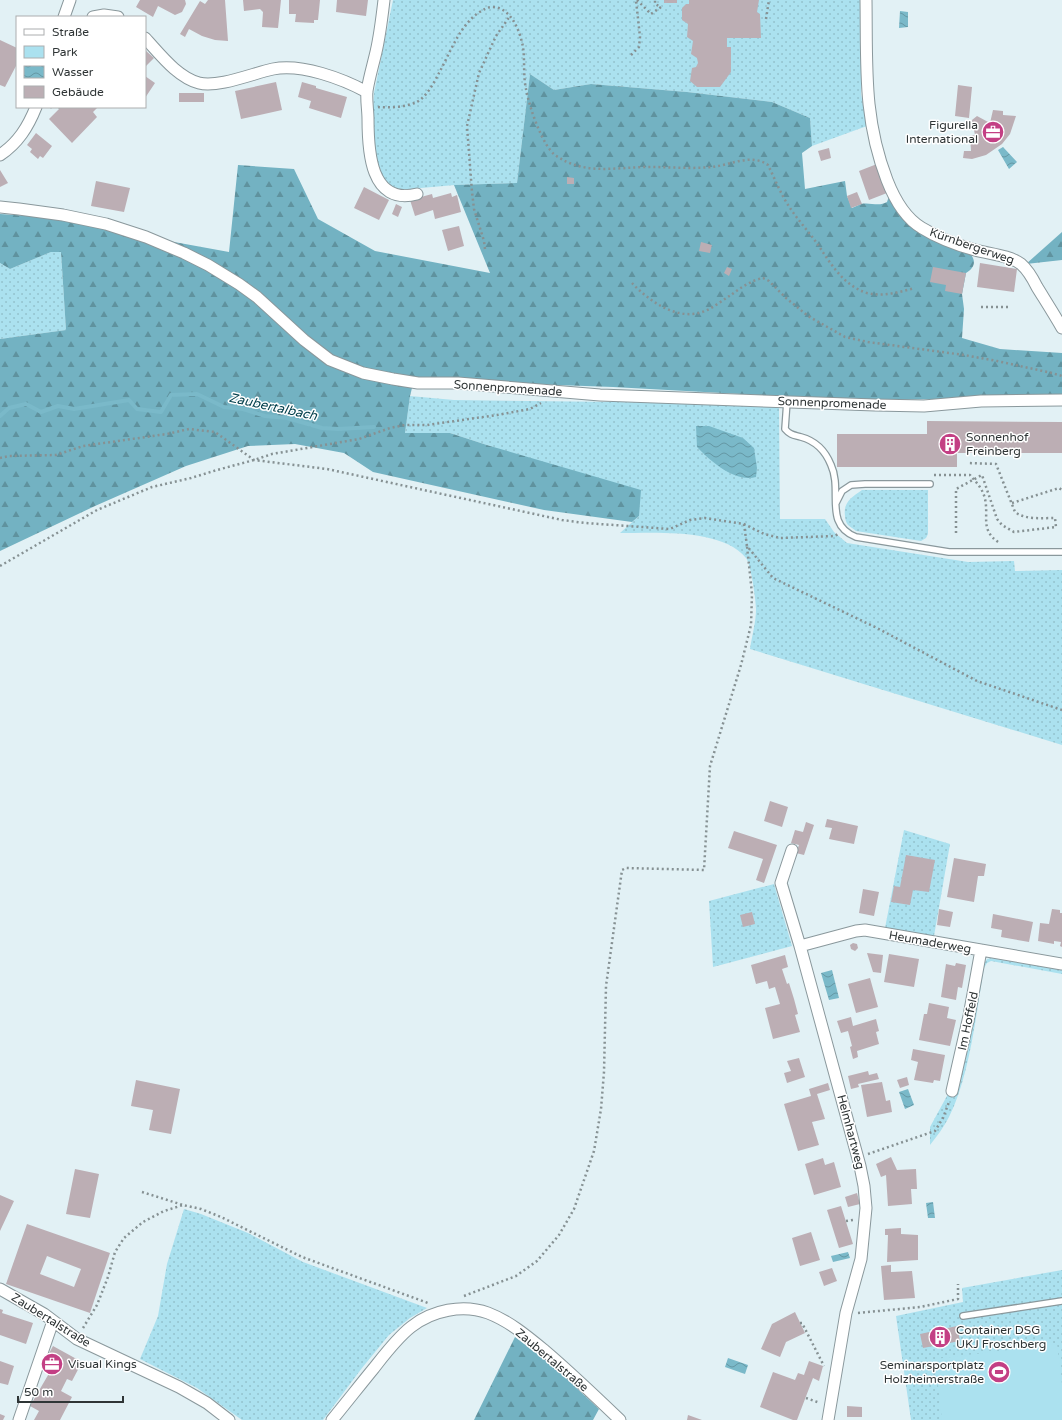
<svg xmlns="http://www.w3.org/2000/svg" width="1062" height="1420" viewBox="0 0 1062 1420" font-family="'Varela Round',sans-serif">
<defs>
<pattern id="green-dots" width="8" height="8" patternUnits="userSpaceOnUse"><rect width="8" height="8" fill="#abe1ef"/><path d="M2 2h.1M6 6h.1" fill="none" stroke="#93c2ce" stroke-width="1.8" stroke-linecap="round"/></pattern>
<pattern id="forest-firs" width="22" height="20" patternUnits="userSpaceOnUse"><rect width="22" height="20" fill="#73b2c2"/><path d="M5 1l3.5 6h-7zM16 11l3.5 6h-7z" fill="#5f929e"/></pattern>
<pattern id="water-waves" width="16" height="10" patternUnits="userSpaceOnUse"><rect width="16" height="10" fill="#7ab9c9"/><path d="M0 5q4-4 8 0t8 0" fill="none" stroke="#6497a4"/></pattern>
</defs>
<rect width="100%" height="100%" fill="#e2f1f5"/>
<!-- green -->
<path fill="url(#green-dots)" d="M393 0H861V94L867 126 812 146 810 118 772 102 687 92 591 84 554 90 530 74 517 183 455 185 398 190 384 181 376 167 372 128 374 93Z
M51 252H61L66 330 0 339V263L10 269Z
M410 396 454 400 779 404 780 519H825L834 532 847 543 968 562 1014 561 1015 571 1062 570V745L750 649C752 636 756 622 756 609 756 601 751 564 746 558 722 528 655 533 620 533L639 516 490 446 450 433H405Z
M862 490H928V534L926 538 921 541 856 531C854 529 850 527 848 525 846 523 845 518 845 516 843 502 852 497 862 490Z
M904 830 950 844 934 936 885 928Z
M774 884 792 946 713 967 709 901Z
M991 958 1062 970V974L991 961 987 963 984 968C976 1014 970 1075 949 1117 944 1127 937 1136 930 1145V1127L948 1094 956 1096 982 967 987 959Z
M184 1209 201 1214 248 1233 303 1262 427 1308 410 1318 389 1335 362 1368 323 1420H242L197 1388 140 1359 158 1316 167 1264Z
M1062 1270V1420H911L896 1316 963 1302 962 1288Z"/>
<!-- forest -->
<path fill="url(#forest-firs)" d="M530 74 554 90 591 84 687 92 772 102 810 118 812 146 802 153 805 189 845 181 847 196 852 208C855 207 858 205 861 204 870 202 879 207 887 202L889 196 897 209 969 252C976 260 976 267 966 273L962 294 964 309 962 338 1000 349 1062 353V396L891 400 759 395 613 387 414 380 410 396 405 433H450L490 446 641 490 639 516 632 522 544 510 373 472 344 453 295 444 248 446 186 466 95 506 0 551V339L66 330 61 252H51L10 269 0 263V214L59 218 114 231 229 252 238 165 294 169 318 219 375 251 490 273 454 185 517 183Z
M1062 232V260L1026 264Z
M515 1337 554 1367 599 1409 593 1420H474Z"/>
<!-- pitch -->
<path fill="#abe1ef" d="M1057 1344 1062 1385V1420H942L935 1359Z"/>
<!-- water -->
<path fill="url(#water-waves)" d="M900 11 908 12V27L899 28Z
M1003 147 1017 162 1009 169 998 150Z
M696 426H709L743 438 754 448 757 468 756 477C736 483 711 462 697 447Z
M832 970 839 998 829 1000 821 973Z
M908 1089 914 1105 905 1109 899 1092Z
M933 1202 935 1218H928L926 1203Z
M848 1252 850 1258 833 1262 831 1256Z
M728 1358 748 1365 745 1374 725 1367Z"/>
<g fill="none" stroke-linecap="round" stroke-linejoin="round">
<!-- stream -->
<path stroke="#7ab9c9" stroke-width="4" d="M0 416 9 408 26 404 41 412 58 406 74 409 129 400 137 409 161 412 171 395 197 394 224 407 243 409 265 416 287 418 322 428 338 429 374 427"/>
</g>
<!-- building -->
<path fill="#bcaeb4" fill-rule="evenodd" d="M140 0H185L186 4 182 12 175 15 158 6 153 17 136 7Z
M208 0H225L228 41 215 40 202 36 189 29 185 37 180 34 200 1 205 4Z
M243 0H281L278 28 262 27 263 12 260 9 244 11Z
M289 0H320L318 20H314V23L295 22 296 14H289Z
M337 0H368L366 16 336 12Z
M664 0H677V3H664Z
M689 0H759L757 12 760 14 761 38H727V47H731V72L720 87H697L690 81 692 68 696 67 698 63 697 58 691 54 693 41 687 37 688 24 682 20V8L686 4H689Z
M0 40 17 48V64L5 87 0 85Z
M145 50 154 58 145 67Z
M145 76 155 83 145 98Z
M276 82 282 110 241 119 235 91Z
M302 82 316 86V88L347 97 341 118 309 108 311 101 298 97Z
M958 85 972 87 969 118 955 116Z
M179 93H204V102H179Z
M61 107H98L93 112 97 117 72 143 49 119Z
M993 110 1003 111V115L1016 116 1010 134 1002 144 986 155 972 159 963 158 964 151H971L970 136 975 135 972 120 977 116 990 123Z
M36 133 52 146 43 158 40 156 38 159 30 152 32 149 27 145Z
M829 148 831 158 821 161 818 151Z
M877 164 887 193 869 200 859 171Z
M0 170 8 183 0 187Z
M567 177 574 178V184H567Z
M96 181 130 188 124 212 91 206Z
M364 187 389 200 379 220 354 208Z
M857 192 862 204 851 208 847 196Z
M451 193 452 197 457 195 461 212 435 219 433 210 415 216 410 200 432 194 433 198Z
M396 204 402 207 398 217 392 214Z
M459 226 464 246 448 251 442 230Z
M701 242 712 245 710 253 699 251Z
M980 263 1017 269 1014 292 977 287Z
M727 267 732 269 729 276 724 273Z
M933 267 966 273 962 294 945 291 946 285 930 282Z
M927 421 1062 422V453H957V467H837V434H927Z
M770 801 788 807 782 827 764 821Z
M827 819 858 826 854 844 829 839 832 828 825 827Z
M806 822 814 825 804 855 796 853 799 845 791 843 795 830 803 832Z
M734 831 777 845 764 883 756 880 763 859 728 848Z
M906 855 935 860 929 892 913 890 910 905 891 902 894 886 900 887Z
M954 858 986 864 984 876H978L974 902 947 897Z
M863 889 879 892 874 916 859 913Z
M939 909 953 912 950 927 937 925Z
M1052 909 1060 910V913H1062V947L1060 946 1061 942 1054 941V944L1038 941 1040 923 1049 924Z
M752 912 755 924 743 927 740 915Z
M993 914 1033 922 1029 942 1001 937 1002 930 991 928Z
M853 943 857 944 858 948 855 951 851 949 850 945Z
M867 953 883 955 881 973 873 972Z
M889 954 919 959 914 987 884 982Z
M785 955 788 967 782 969 787 984 789 983 794 999 798 1014 795 1015 800 1032 773 1039 765 1008 780 1004 775 987 769 989 767 981 756 984 751 965Z
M956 963 966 965 962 988 958 987 956 1000 941 997 946 964 955 966Z
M870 978 878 1007 856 1013 848 984Z
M929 1003 949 1007 947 1018 956 1020 950 1046 919 1040 924 1014H927Z
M851 1017 853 1026 876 1019 879 1031 876 1032 879 1044 857 1051 858 1057 853 1059 850 1047 852 1046 848 1031 841 1033 837 1021Z
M913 1049 945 1055 940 1081 934 1080 933 1083 914 1080 918 1062 911 1060Z
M799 1058 805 1077 787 1083 784 1073 791 1071 787 1061Z
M868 1071 869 1075 877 1073 879 1079 858 1084 859 1087 851 1089 848 1076Z
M907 1077 909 1085 900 1088 897 1080Z
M136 1080 180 1089 171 1134 149 1130 153 1110 131 1106Z
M882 1082 886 1101 890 1100 892 1112 867 1117 861 1085Z
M828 1083 830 1090 817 1094 825 1119 812 1122 819 1145 798 1151 784 1104 811 1096 809 1089Z
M891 1157 897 1170 916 1169 917 1189H911L912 1204 888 1206 886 1175 881 1177 876 1164Z
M823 1158 825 1165 834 1162 841 1187 814 1195 805 1164Z
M75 1169 99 1174 90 1218 66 1214Z
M857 1193 860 1204 848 1207 845 1197Z
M0 1195 14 1201 0 1231Z
M841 1206 853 1244 839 1248 827 1210Z
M27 1224 110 1253 90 1313 6 1284ZM47 1256 81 1269 74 1287 40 1274Z
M901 1228V1234L918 1235V1260L887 1262 888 1235H885V1229Z
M811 1232 820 1260 800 1266 792 1238Z
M891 1265V1272L912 1271 915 1298 884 1300 881 1266Z
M832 1268 837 1281 824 1286 819 1272Z
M0 1309 3 1310 2 1313 33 1323 26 1344 0 1335Z
M795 1312 805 1333 786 1342 780 1357 761 1349 772 1324Z
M957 1326 960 1341 923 1348 920 1334Z
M53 1346 82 1362 72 1381 67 1379 61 1391 72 1397 60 1420H34L39 1411 30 1406 51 1370 42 1366Z
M0 1361 14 1366 8 1385 0 1383Z
M809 1361 823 1366 819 1381 813 1378 797 1420H793L760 1407 773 1372 795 1380 798 1373 804 1375Z
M847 1406 862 1407V1417H847Z
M0 1414 5 1416 3 1420H0Z
M688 1415 702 1420H687Z"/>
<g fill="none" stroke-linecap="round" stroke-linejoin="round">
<!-- lane casing -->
<g stroke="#8a989c" stroke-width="8">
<path id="lane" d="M787 401 785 429C790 435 794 435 801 437 816 441 825 450 831 465 843 491 823 524 856 537L949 552H1062
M836 503 842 491 851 485 865 484H930
M963 1316 1062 1301"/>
</g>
<!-- street casing -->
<g stroke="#8a989c" stroke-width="13">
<path id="street" d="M384 0C382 17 380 35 376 52 373 65 369 78 367 91 366 100 368 110 368 119 368 150 370 206 417 194
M866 0C867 65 863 118 887 180 894 198 905 218 922 228 938 238 957 245 975 250 989 254 1009 255 1021 264 1028 270 1033 279 1037 287 1045 300 1054 314 1062 328
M64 17 70 0
M93 17 104 15 118 17
M145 38C160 54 177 77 199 83 218 88 254 73 273 69 301 63 343 79 367 92
M0 155C18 143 28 127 36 107
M0 207 19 209 63 215 106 224 146 237 184 253 208 265 239 284 257 297 304 340 330 360 363 373 393 379 418 383H458L600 395 875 405 924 406 981 401 1062 400
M792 850 781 883 800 946 860 1166 864 1186 866 1208 861 1259 846 1313 828 1420
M800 946 856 931 865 930 1062 964
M952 1091 969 1016 981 950
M0 1289 44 1314 77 1339 179 1387 207 1403 229 1420
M19 1420 53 1321
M332 1420C346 1403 360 1385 374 1368 385 1354 397 1338 411 1327 432 1310 463 1304 488 1313 509 1321 527 1336 544 1350 570 1372 595 1396 620 1420"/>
</g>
<!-- path -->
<path stroke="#869193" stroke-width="2.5" stroke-dasharray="2 3" stroke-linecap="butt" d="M637 0 651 14 661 7 655 4V0
M766 19 769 0
M631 55 639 47 640 37 636 0
M50 107H52
M59 107 60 108
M378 107C390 108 406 107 417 102 427 96 434 83 439 73 450 53 459 27 478 13 483 10 487 7 492 7 511 7 520 31 523 47 525 61 523 75 526 89 529 106 542 145 555 155 585 176 615 167 649 167 670 167 691 169 712 167 730 165 752 153 768 165 775 179 781 195 790 208 798 220 808 231 816 242 830 262 842 285 867 293 884 297 899 292 915 288
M485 249 484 241 474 209 472 192 467 126 479 73 496 36 510 16
M632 283C648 300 674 319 699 313 711 310 721 301 731 295 740 288 752 280 763 278L769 281 786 298 808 316 845 337 868 342 964 355 997 361 1052 373 1062 376
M981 307H1008
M0 458 9 456 56 455 83 446 167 434 189 429 215 432 254 460 327 469 562 520 585 523 670 529 690 520 705 518 744 524 764 534 780 538 835 536 838 534
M934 475H970C976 482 983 489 985 499 989 517 980 529 998 542
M1012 503 1059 488 1062 490
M744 524 747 546 773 578 877 628 977 681 1062 710
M956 533V489L982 475 997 519 1002 525 1014 532 1056 527 1055 518C1043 518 1025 520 1015 512L996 464 968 463
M0 566 97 510 152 487 191 478 217 470 254 460 272 454 359 439 390 428 405 425H427L497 415 530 409 541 403
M868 1154 935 1131 943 1118 949 1102
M142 1192 183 1205
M846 1221 853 1220
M464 1296 516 1276 537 1261 559 1235 574 1209 594 1151 601 1109 604 1072 606 986 622 870 626 868 704 870 710 766 741 665 751 625 752 594 747 546
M858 1313 920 1307 958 1299V1284
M800 1323H802L824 1366
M83 1328 97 1305 108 1277 115 1252 124 1238 143 1222 164 1211 183 1205 201 1209 221 1217 302 1257 428 1303
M806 1398 820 1403"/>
<!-- lane -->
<use href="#lane" stroke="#fff" stroke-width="5.5"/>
<!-- street -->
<use href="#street" stroke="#fff" stroke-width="11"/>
</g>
<!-- icons -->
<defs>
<g id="office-disc" transform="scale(1.15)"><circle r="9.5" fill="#c33f84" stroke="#fff"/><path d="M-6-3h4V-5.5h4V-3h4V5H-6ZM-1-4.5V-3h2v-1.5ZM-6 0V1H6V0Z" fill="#fff"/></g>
<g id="building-disc" transform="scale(1.15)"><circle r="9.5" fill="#c33f84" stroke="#fff"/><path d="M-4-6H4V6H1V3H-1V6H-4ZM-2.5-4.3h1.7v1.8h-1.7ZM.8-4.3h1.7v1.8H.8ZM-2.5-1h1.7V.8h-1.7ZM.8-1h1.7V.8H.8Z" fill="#fff"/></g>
<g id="stadium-disc" transform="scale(1.15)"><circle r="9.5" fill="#c33f84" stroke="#fff"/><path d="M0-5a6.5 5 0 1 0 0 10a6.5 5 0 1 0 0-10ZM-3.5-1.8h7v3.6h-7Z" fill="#fff"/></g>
</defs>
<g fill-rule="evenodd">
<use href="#office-disc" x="993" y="132"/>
<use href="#building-disc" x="950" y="444"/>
<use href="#building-disc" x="940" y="1337"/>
<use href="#office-disc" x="52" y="1364"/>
<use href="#stadium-disc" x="999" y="1372"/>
</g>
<g text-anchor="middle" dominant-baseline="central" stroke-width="3" stroke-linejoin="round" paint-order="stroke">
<!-- poi labels -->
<g font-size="12" fill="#2f3536" stroke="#fff" text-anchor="start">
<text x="978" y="125" text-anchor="end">Figurella<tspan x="978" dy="14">International</tspan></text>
<text x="966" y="437">Sonnenhof<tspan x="966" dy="14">Freinberg</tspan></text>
<text x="956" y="1330">Container DSG<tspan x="956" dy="14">UKJ Froschberg</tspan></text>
<text x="68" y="1364">Visual Kings</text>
<text x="984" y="1365" text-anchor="end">Seminarsportplatz<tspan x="984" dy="14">Holzheimerstraße</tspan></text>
</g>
<!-- street labels -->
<g font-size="12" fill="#2f3536" stroke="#fff">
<text transform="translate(972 246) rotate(19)">Kürnbergerweg</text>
<text transform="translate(508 388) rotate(4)">Sonnenpromenade</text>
<text transform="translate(832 403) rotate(2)">Sonnenpromenade</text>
<text transform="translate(930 942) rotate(10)">Heumaderweg</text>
<text transform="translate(968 1021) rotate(-78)">Im Hoffeld</text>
<text transform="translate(851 1132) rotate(75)">Helmhartweg</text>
<text transform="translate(51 1320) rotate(32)">Zaubertalstraße</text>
<text transform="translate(552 1360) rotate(40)">Zaubertalstraße</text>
</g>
<!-- water labels -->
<g font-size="13" font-style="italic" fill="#06424e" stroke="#fff">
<text transform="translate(273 407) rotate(12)">Zaubertalbach</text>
</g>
</g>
<!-- legend -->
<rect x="16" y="16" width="130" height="92" fill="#ffffff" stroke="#acaeaf"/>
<rect x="24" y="29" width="20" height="6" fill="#ffffff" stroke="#acaeaf"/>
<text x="52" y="36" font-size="12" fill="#2f3536">Straße</text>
<rect x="24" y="46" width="20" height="12" fill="#abe1ef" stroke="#acaeaf"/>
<text x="52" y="56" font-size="12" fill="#2f3536">Park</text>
<rect x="24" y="66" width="20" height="12" fill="url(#water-waves)" stroke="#acaeaf"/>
<text x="52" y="76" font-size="12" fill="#2f3536">Wasser</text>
<rect x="24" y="86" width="20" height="12" fill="#bcaeb4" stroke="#acaeaf"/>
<text x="52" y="96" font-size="12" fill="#2f3536">Gebäude</text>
<!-- scale -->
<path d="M18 1396v6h105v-6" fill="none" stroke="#2f3536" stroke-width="2"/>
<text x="24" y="1396" font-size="12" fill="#2f3536" stroke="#ffffff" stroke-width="3" paint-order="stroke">50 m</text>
</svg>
